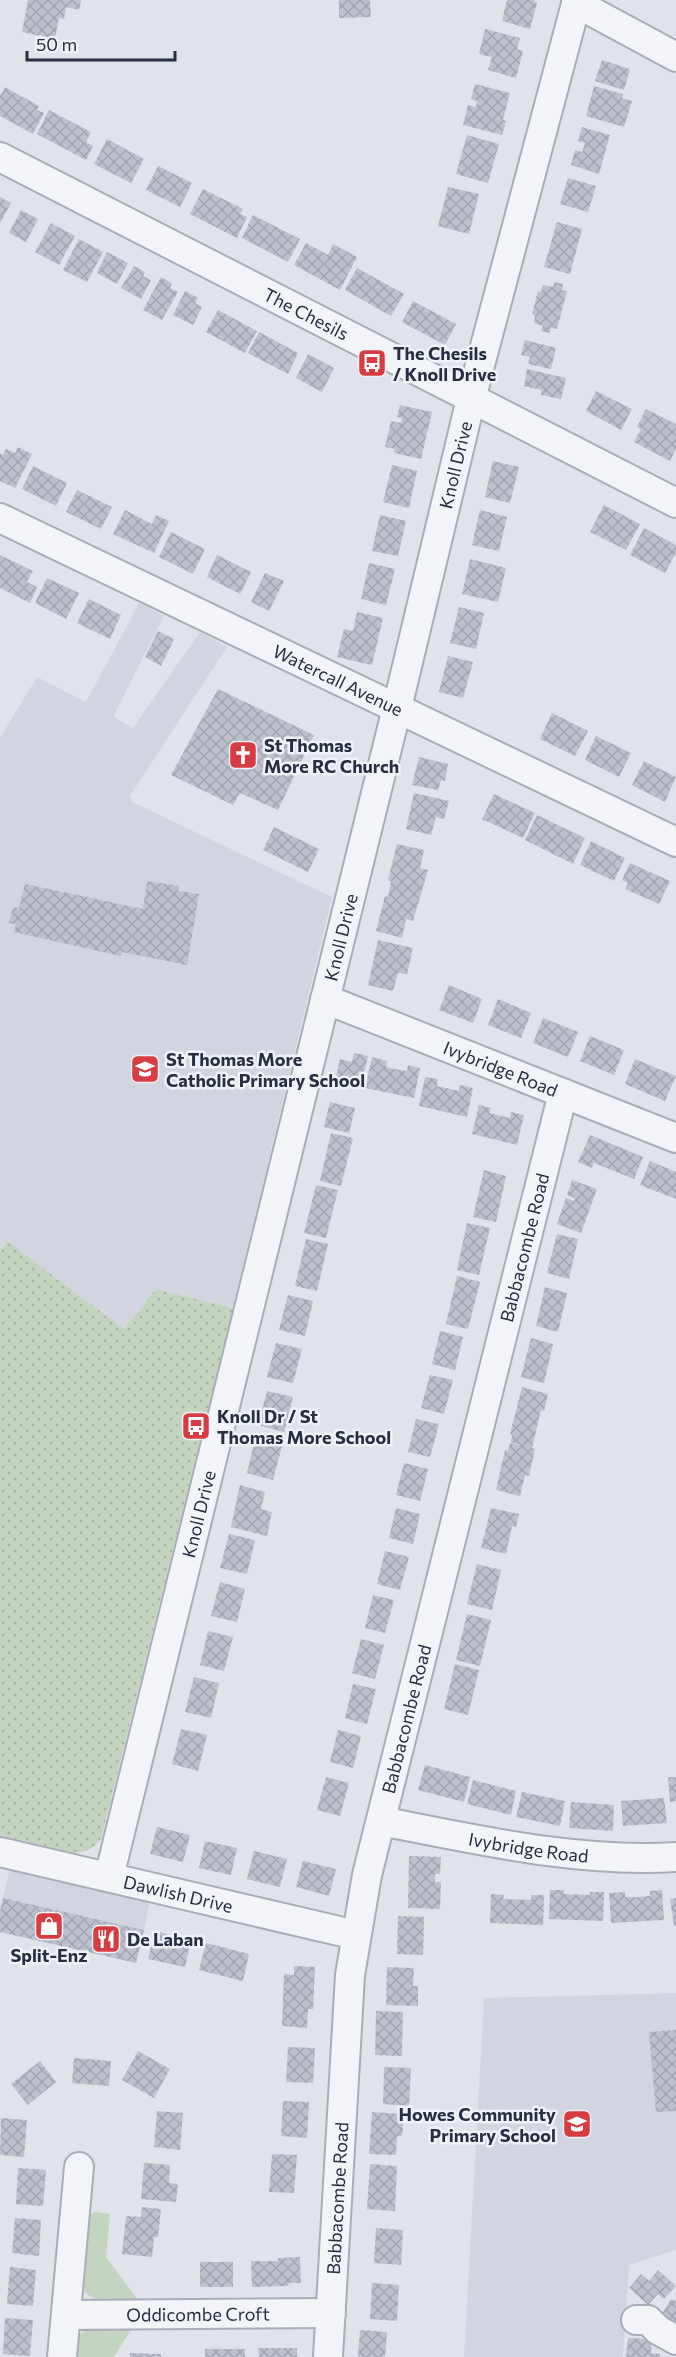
<svg xmlns="http://www.w3.org/2000/svg" width="676" height="2357" viewBox="0 0 676 2357" font-family="Commissioner,sans-serif">
<defs>
<pattern id="park-dots" width="8" height="8" patternUnits="userSpaceOnUse" patternTransform="scale(1.5)"><rect width="8" height="8" fill="#c3d4c0"/><path d="M2 2h.1M6 6h.1" fill="none" stroke="#a8b6a6" stroke-width="1.8" stroke-linecap="round"/></pattern>
<pattern id="building-cross-hatch" width="8" height="8" patternUnits="userSpaceOnUse" patternTransform="scale(1.5)"><rect width="8" height="8" fill="#bdc1cd"/><path d="M0 0l8 8M0 8l8-8" fill="none" stroke="#a2a6b1"/></pattern>
</defs>
<rect width="100%" height="100%" fill="#e0e3ea"/>
<!-- built -->
<path fill="#d2d5df" d="M139 603 164 616 113 717 133 728 200 632 227 647 130 796 132 802 332 897 233 1308 156 1289 124 1329 7 1241 0 1252V738L37 677 86 702Z
M13 1855 153 1887 144 1930 3 1898Z
M676 1993V2250L629 2265 623 2357H464L484 1998Z"/>
<!-- grass -->
<path fill="#c3d4c0" d="M95 2212 110 2214 106 2257 138 2300C117 2300 90 2307 80 2284L89 2215Z
M132 2328 114 2357H73L77 2338 85 2330Z"/>
<!-- park -->
<path fill="url(#park-dots)" d="M7 1241 124 1329 156 1289 233 1308 101 1839C93 1849 87 1852 73 1853L0 1836V1252Z"/>
<!-- building -->
<path fill="url(#building-cross-hatch)" d="M28 0H81L79 10 66 7 64 19 59 18 55 39 22 32Z
M339 0H370L371 17 339 18Z
M507 0H535L534 2 537 3 530 29 502 21Z
M485 29 520 38 517 49 523 51 516 78 488 70 492 57 479 54Z
M602 60 630 69 624 90 595 81Z
M475 84 510 93 503 120 506 121 502 135 463 125 468 105 476 107 477 101 471 99Z
M594 86 623 94 622 98 632 101 624 127 586 116Z
M5 87 39 106 37 110 44 113 33 134 0 116V96Z
M49 110 91 132 86 142 93 146 86 160 37 134Z
M582 127 610 135 599 174 571 165 575 150 582 152 585 143 578 141Z
M467 135 499 144 488 183 456 174Z
M107 139 144 159 131 183 94 164Z
M158 166 192 183 180 207 146 190Z
M568 178 596 186 588 212 560 204Z
M448 187 479 194 469 234 438 226Z
M203 189 243 209 240 214 247 217 237 238 190 214Z
M0 197 11 203 0 223Z
M21 210 38 219 26 242 9 233Z
M253 215 300 239 288 262 242 238Z
M557 222 582 229 570 274 544 267Z
M51 223 75 236 59 265 35 252Z
M79 239 103 252 87 282 63 270Z
M306 243 328 255 333 244 357 257 340 290 294 265Z
M107 252 128 263 117 284 97 273Z
M134 266 145 272 143 276 151 280 141 299 121 288Z
M357 268 404 294 391 316 345 290Z
M161 277 172 283 170 288 178 292 162 320 143 310Z
M554 282 563 284 562 290 567 291 557 329 551 328 550 333 541 331 543 326 534 323 535 316 532 314 538 291 541 292 543 285 553 287Z
M185 291 198 298 195 303 202 307 193 325 173 315Z
M413 301 456 324 445 345 402 322Z
M218 310 257 331 245 353 206 332Z
M259 332 298 353 288 374 248 353Z
M525 340 556 348 551 369 528 364 530 357 521 355Z
M308 354 334 368 322 392 296 378Z
M527 369 566 378 561 399 541 395 542 390 524 386Z
M596 391 632 409 621 430 586 411Z
M400 405 432 412 421 459 394 453 395 449 385 447 391 421 401 423 402 418 397 417Z
M646 409 676 424V449L670 461 634 442 641 429 637 427Z
M18 447 32 454 15 488 0 481V453L3 455 6 449 15 453Z
M493 461 519 467 510 503 485 497Z
M392 465 417 471 409 508 383 502Z
M33 466 67 483 56 506 22 489Z
M77 490 112 507 101 529 66 512Z
M604 505 640 524 626 550 590 532Z
M125 510 152 524 156 515 169 521 154 553 113 534Z
M480 510 507 517 499 551 472 545Z
M380 515 406 521 398 556 372 551Z
M644 528 676 545V553L665 573 630 555Z
M171 532 205 549 193 574 159 557Z
M0 555 33 571 27 582 37 587 30 603 0 588Z
M217 555 251 572 240 594 207 577Z
M470 559 506 568 498 602 462 594Z
M369 563 395 569 386 605 361 599Z
M265 573 284 581 269 611 251 602Z
M47 578 79 593 66 619 35 603Z
M89 599 121 615 110 639 77 623Z
M459 607 484 613 476 649 450 643Z
M357 612 383 618 372 665 337 657 344 629 353 631Z
M158 631 174 639 161 666 145 657Z
M448 656 473 662 463 698 439 692Z
M218 689 314 735 278 810 240 793 233 805 171 775Z
M552 713 588 731 575 756 540 739Z
M596 736 631 753 619 777 585 760Z
M419 757 448 764 445 781 441 780 438 790 412 785Z
M644 761 676 777 665 802 632 785Z
M414 793 449 801 444 819 436 817 431 835 406 829Z
M494 794 535 813 523 838 482 819Z
M537 815 585 838 573 864 525 840Z
M274 827 319 849 308 872 263 850Z
M591 841 625 858 614 881 580 865Z
M397 844 424 850 420 868 428 870 413 921 406 919 402 938 376 931 385 896 388 897 391 881 388 880Z
M630 863 670 881 659 904 625 889 628 883 622 880Z
M147 881 179 886 178 891 199 894 187 965 122 952 121 956 14 932 16 924 9 923 13 907 19 908 25 884 143 909Z
M378 940 413 948 407 974 398 973 393 991 368 985Z
M449 985 482 999 473 1023 439 1010Z
M498 999 531 1013 521 1038 488 1025Z
M543 1018 578 1032 568 1057 533 1043Z
M590 1036 624 1050 614 1075 580 1061Z
M354 1053 368 1056 361 1087 335 1081 340 1059 352 1062Z
M372 1057 387 1061 386 1067 395 1069 407 1071 408 1065 420 1068 414 1098 365 1088Z
M635 1059 676 1076 665 1101 625 1084Z
M425 1077 438 1079 437 1086 459 1091 460 1085 473 1088 467 1117 419 1106Z
M330 1102 355 1108 349 1133 324 1127Z
M479 1105 491 1108 489 1113 510 1118 511 1112 524 1115 517 1145 472 1134Z
M331 1133 353 1138 341 1186 320 1181Z
M590 1135 643 1157 634 1179 594 1163 592 1168 578 1162Z
M650 1161 676 1172V1199L640 1185Z
M484 1170 506 1176 496 1222 473 1217Z
M572 1180 597 1189 581 1233 557 1224 566 1198 574 1201 575 1198 567 1195Z
M316 1185 338 1190 326 1238 304 1233Z
M467 1223 490 1228 479 1275 457 1270Z
M557 1234 578 1239 569 1279 547 1273Z
M306 1239 328 1244 317 1291 295 1286Z
M457 1276 480 1282 468 1329 446 1324Z
M545 1287 567 1293 558 1332 536 1326Z
M288 1295 313 1301 305 1336 279 1330Z
M440 1331 463 1337 455 1370 432 1364Z
M531 1338 553 1344 544 1383 521 1377Z
M276 1343 302 1349 293 1383 267 1377Z
M430 1375 453 1380 444 1414 421 1408Z
M522 1387 548 1394 544 1411 541 1410 532 1448 535 1449 529 1476 525 1475 520 1496 496 1490 505 1450 508 1451 510 1443 522 1446 511 1442 512 1435 510 1434Z
M267 1391 293 1397 284 1432 258 1425Z
M416 1419 439 1424 430 1457 408 1452Z
M255 1439 282 1446 273 1480 247 1473Z
M404 1463 428 1469 420 1501 396 1495Z
M240 1485 265 1492 261 1509 272 1512 267 1536 231 1527Z
M396 1508 420 1514 413 1544 389 1538Z
M491 1508 519 1514 516 1527 512 1526 506 1554 481 1548Z
M229 1534 255 1540 247 1574 220 1568Z
M385 1551 409 1557 400 1590 377 1584Z
M477 1564 501 1570 492 1610 467 1604Z
M220 1582 245 1589 237 1622 211 1616Z
M373 1595 394 1600 385 1633 365 1628Z
M467 1614 491 1620 480 1666 456 1660Z
M208 1631 233 1637 224 1671 200 1665Z
M361 1639 384 1645 375 1679 352 1673Z
M455 1664 479 1670 468 1715 444 1709Z
M194 1677 219 1683 211 1718 185 1712Z
M353 1684 376 1689 367 1724 345 1718Z
M181 1729 207 1735 198 1771 172 1764Z
M338 1730 361 1736 353 1768 330 1762Z
M425 1765 470 1777 464 1802 418 1790Z
M326 1777 349 1783 340 1816 317 1810Z
M668 1777H676V1801L670 1802Z
M473 1780 516 1791 511 1815 467 1804Z
M522 1792 565 1801 560 1826 516 1817Z
M664 1798 667 1823 623 1826 621 1801Z
M571 1802 614 1805 613 1831 569 1828Z
M157 1827 190 1835 183 1862 150 1854Z
M205 1841 237 1848 231 1875 199 1868Z
M254 1851 287 1859 280 1887 247 1879Z
M409 1856 441 1857 440 1874H435V1882H441L440 1909 408 1908Z
M303 1861 336 1869 329 1896 296 1887Z
M550 1890H564V1894L590 1895V1892H604L603 1921 549 1919Z
M662 1890 664 1920 611 1923 609 1893 625 1892V1897H636L650 1896V1891Z
M491 1894 504 1895 503 1899 531 1900V1895H544L543 1925 490 1923Z
M3 1898 144 1930 136 1963 0 1932V1911Z
M676 1898V1926H674L670 1899Z
M398 1916 424 1917 423 1955 397 1954Z
M155 1931 191 1940 185 1967 148 1959Z
M206 1943 249 1954 243 1981 199 1970Z
M294 1966 315 1967 313 2009H308L307 2028 282 2026 284 1974 294 1975Z
M387 1967 414 1968 413 1986H418V2006L386 2005Z
M376 2011 403 2012 402 2056 375 2055Z
M676 2030V2111L656 2112 649 2032Z
M288 2047 315 2048 313 2083 286 2082Z
M138 2051 170 2069 154 2098 122 2080Z
M74 2058 111 2061 109 2086 72 2083Z
M40 2061 56 2082 28 2105 11 2084Z
M384 2067 411 2068 409 2106 383 2104Z
M283 2101 309 2102 307 2138 281 2136Z
M157 2111 183 2113 180 2150 154 2147Z
M372 2112 404 2114 402 2136H397L396 2155 369 2154Z
M1 2118 27 2120 24 2157 0 2155Z
M272 2154 297 2155 294 2193 269 2192Z
M144 2163 170 2165 169 2183 178 2184 176 2202 141 2199Z
M370 2164 397 2166 395 2211 367 2209Z
M18 2168 46 2170 43 2206 16 2204Z
M142 2207 161 2209 158 2237H154L152 2257 122 2254 126 2216 141 2217Z
M15 2218 41 2220 39 2256 12 2253Z
M376 2228 403 2230 401 2265 374 2263Z
M300 2257 301 2283H289L288 2286 252 2287 251 2261H278V2258Z
M200 2262H233V2287H200Z
M10 2267 36 2270 33 2306 7 2304Z
M658 2270 676 2286 664 2299 658 2294 648 2305 629 2288 641 2274 649 2281Z
M372 2283 399 2285 397 2321 370 2319Z
M671 2299 676 2301V2323L662 2314Z
M5 2318 33 2320 30 2356 3 2354Z
M360 2330 387 2332 385 2357H358Z
M628 2338 652 2339 651 2353 660 2354V2357H626Z
M258 2348H297V2357H259Z
M205 2349H245V2357H205Z
M130 2353 161 2354V2357H130Z"/>
<g fill="none" stroke-linecap="round" stroke-linejoin="round">
<!-- minor casing -->
<g stroke="#a8adb8" stroke-width="32">
<g id="minor">
<path d="M576 3 676 57"/>
<path id="s1" d="M0 157 676 503"/>
<path id="s2" d="M0 518 676 842"/>
<path id="s3" d="M325 999 676 1138"/>
<path id="s4" d="M381 1821C478 1840 577 1863 676 1857"/>
<path id="s5" d="M0 1852 356 1935"/>
<path id="s6" d="M109 1877 397 708 471 399 577 0"/>
<path id="s7" d="M68 2315 331 2313"/>
<path d="M636 2320H648L658 2330 676 2340"/>
<path d="M62 2357 79 2167"/>
<path id="s8" d="M328 2357 350 1975 367 1875 563 1093"/>
</g>
</g>
<!-- minor -->
<use href="#minor" stroke="#f3f4f8" stroke-width="28"/>
</g>
<!-- icons -->
<defs>
<g id="bus-square" transform="scale(1.5)"><rect x="-9" y="-9" width="18" height="18" rx="4" fill="#d73c42" stroke="#eff2f7"/><path d="M-5-6H5V4H4V6H2V4H-2V6H-4V4H-5ZM-3.5-4V0h7V-4ZM-3.5 1.2v1.5H-2V1.2ZM2 1.2v1.5H3.5V1.2Z" fill="#fff"/></g>
<g id="church-square" transform="scale(1.5)"><rect x="-9" y="-9" width="18" height="18" rx="4" fill="#d73c42" stroke="#eff2f7"/><path d="M-1.2-6h2.4v3.5h3.3v2.4h-3.3V6h-2.4V-.1h-3.3v-2.4h3.3Z" fill="#fff"/></g>
<g id="school-square" transform="scale(1.5)"><rect x="-9" y="-9" width="18" height="18" rx="4" fill="#d73c42" stroke="#eff2f7"/><path d="M0-5L7-2L0 1L-7-2ZM-4 1L0 2.5L4 1V4Q0 6-4 4Z" fill="#fff"/></g>
<g id="shop-square" transform="scale(1.5)"><rect x="-9" y="-9" width="18" height="18" rx="4" fill="#d73c42" stroke="#eff2f7"/><path d="M-5-2.5h2.3a2.7 3.5 0 0 1 5.4 0H5L5.5 6h-11ZM-1.5-2.5h3a1.5 2.3 0 0 0-3 0Z" fill="#fff"/></g>
<g id="restaurant-square" transform="scale(1.5)"><rect x="-9" y="-9" width="18" height="18" rx="4" fill="#d73c42" stroke="#eff2f7"/><path d="M-5-6h1v4h1v-4h1v4h1v-4h1v5L-1.5 .5V6h-2V.5L-5-1ZM5-6V6H3V1.5H1.5Q1.5-4 5-6Z" fill="#fff"/></g>
</defs>
<g fill-rule="evenodd">
<use href="#bus-square" x="372" y="363"/>
<use href="#church-square" x="243" y="755"/>
<use href="#school-square" x="145" y="1069"/>
<use href="#bus-square" x="196" y="1426"/>
<use href="#shop-square" x="49" y="1926"/>
<use href="#restaurant-square" x="106" y="1939"/>
<use href="#school-square" x="577" y="2124"/>
</g>
<g text-anchor="middle" dominant-baseline="central" stroke-width="5" stroke-linejoin="round" paint-order="stroke">
<!-- street labels -->
<g font-size="18" fill="#272e42" stroke="#eff2f7">
<text stroke="none"><textPath href="#s1" startOffset="344">The Chesils</textPath></text>
<text stroke="none"><textPath href="#s6" startOffset="1454">Knoll Drive</textPath></text>
<text stroke="none"><textPath href="#s2" startOffset="375">Watercall Avenue</textPath></text>
<text stroke="none"><textPath href="#s6" startOffset="968">Knoll Drive</textPath></text>
<text stroke="none"><textPath href="#s3" startOffset="189">Ivybridge Road</textPath></text>
<text stroke="none"><textPath href="#s8" startOffset="1131">Babbacombe Road</textPath></text>
<text stroke="none"><textPath href="#s6" startOffset="374">Knoll Drive</textPath></text>
<text stroke="none"><textPath href="#s8" startOffset="645">Babbacombe Road</textPath></text>
<text stroke="none"><textPath href="#s4" startOffset="150">Ivybridge Road</textPath></text>
<text stroke="none"><textPath href="#s5" startOffset="183">Dawlish Drive</textPath></text>
<text stroke="none"><textPath href="#s8" startOffset="159">Babbacombe Road</textPath></text>
<text stroke="none"><textPath href="#s7" startOffset="130">Oddicombe Croft</textPath></text>
</g>
<!-- poi labels -->
<g font-size="18" font-weight="bold" fill="#272e42" stroke="#eff2f7" text-anchor="start">
<text x="393" y="353">The Chesils<tspan x="393" dy="21">/ Knoll Drive</tspan></text>
<text x="264" y="745">St Thomas<tspan x="264" dy="21">More RC Church</tspan></text>
<text x="166" y="1059">St Thomas More<tspan x="166" dy="21">Catholic Primary School</tspan></text>
<text x="217" y="1416">Knoll Dr / St<tspan x="217" dy="21">Thomas More School</tspan></text>
<text x="127" y="1939">De Laban</text>
<text x="49" y="1955" text-anchor="middle">Split-Enz</text>
<text x="556" y="2114" text-anchor="end">Howes Community<tspan x="556" dy="21">Primary School</tspan></text>
</g>
</g>
<!-- scale -->
<path d="M27 51v9h148v-9" fill="none" stroke="#272e42" stroke-width="3"/>
<text x="36" y="51" font-size="18" fill="#272e42" stroke="#eff2f7" stroke-width="4.5" paint-order="stroke">50 m</text>
</svg>
